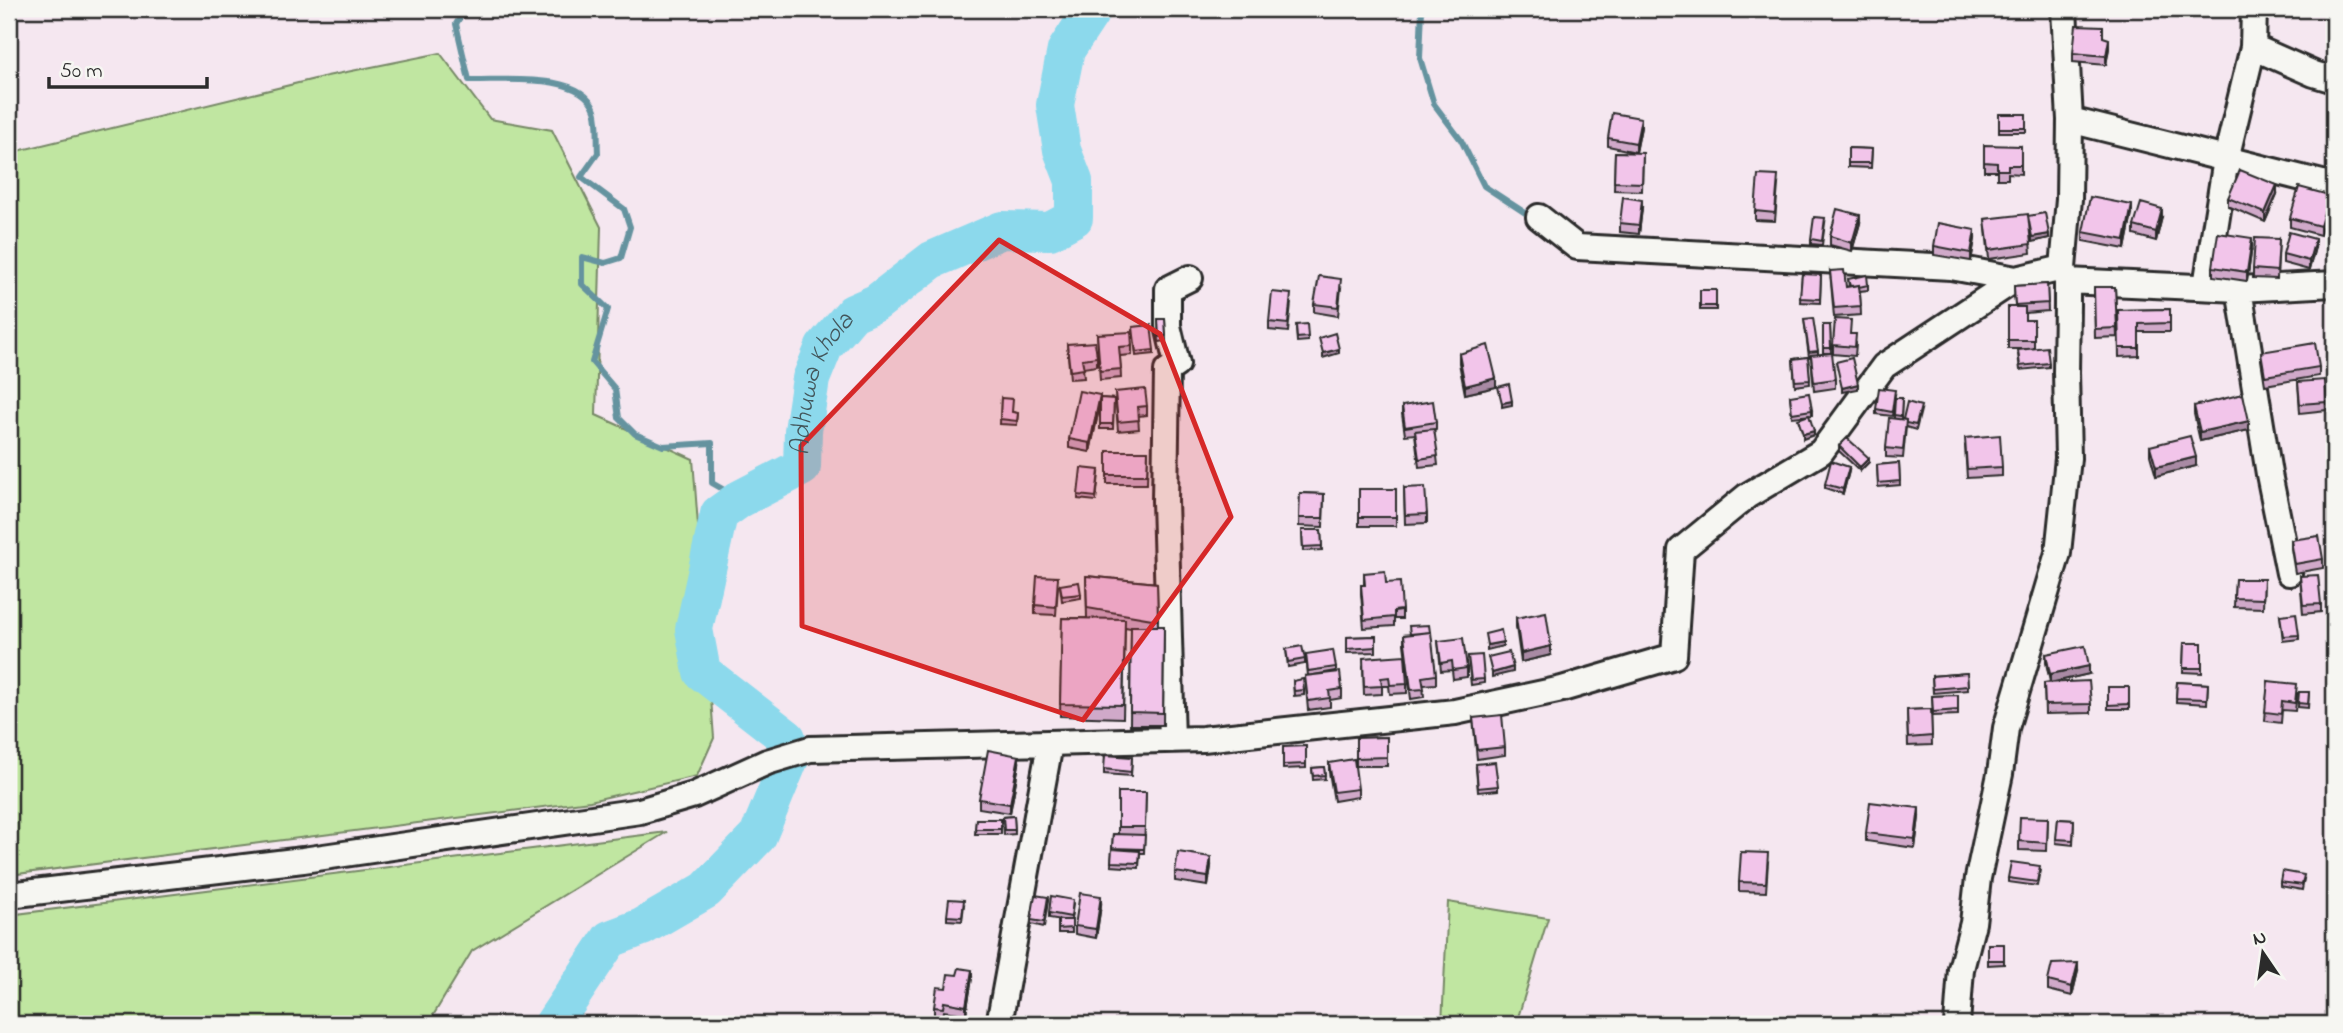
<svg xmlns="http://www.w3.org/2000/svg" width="2343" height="1033" viewBox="0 0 2343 1033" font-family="'Indie Flower',sans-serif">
<rect width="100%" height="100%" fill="#f5e7f0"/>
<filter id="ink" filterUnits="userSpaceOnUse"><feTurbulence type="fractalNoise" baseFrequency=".0143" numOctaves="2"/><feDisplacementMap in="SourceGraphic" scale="14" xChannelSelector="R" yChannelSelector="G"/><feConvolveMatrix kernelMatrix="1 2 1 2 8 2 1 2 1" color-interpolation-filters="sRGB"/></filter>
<g filter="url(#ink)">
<!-- green -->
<path fill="#c0e6a1" stroke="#768866" stroke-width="2" d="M440 53 490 119 552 130 601 227 596 415 693 459 714 738 697 776 590 801 9 875V600L14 597 9 589V528L15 520 9 509V153L327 76Z
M667 832 472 951 428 1024H9V915Z
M1448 902 1548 918 1516 1024H1442Z"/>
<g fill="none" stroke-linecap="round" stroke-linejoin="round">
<!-- stream -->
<path stroke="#65939f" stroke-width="6" d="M465 9 456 24 469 80C502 81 582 71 595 110 599 122 597 140 598 153L581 177 624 209 630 227 621 258 605 263 582 257V284L608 309 592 362 615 389 619 418 635 434 663 446 712 443V483L740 499
M1422 9 1420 58 1434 104 1461 140 1484 186 1533 218"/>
<!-- river -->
<path stroke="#8cd9ec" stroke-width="38" id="s1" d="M553 1024 610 939 642 927 706 890 758 836 791 756 787 738 702 672 694 629 719 514 740 499 802 467 803 431 811 379 824 347 853 313 876 303 932 260 1002 230 1050 231 1074 218V181L1062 150 1055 105 1066 50 1093 9"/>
<!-- minor casing -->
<g stroke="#2b2b2b" stroke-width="30">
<path id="minor" d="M2253 47 2314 74 2334 80
M2070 120 2334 186
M1539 217 1577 247 1951 267 2016 279
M2067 281 2239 289 2334 284
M2206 286 2226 159 2253 47 2254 9
M2239 289 2269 474 2289 573
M1172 740 1165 501 1167 371 1177 364 1168 326V289L1190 278
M9 895 303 860 640 811 694 795 767 762 810 749 1203 739 1455 712 1562 689 1674 656 1681 550 1747 496 1821 452 1884 366 2016 279 2063 268
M999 1024 1050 744
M1957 1024 1961 969 1973 923 1978 878 2000 774 2006 728 2058 553 2068 458 2066 372 2067 305V281L2063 268 2069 199 2070 120 2064 9"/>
</g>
<!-- minor -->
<use href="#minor" stroke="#f6f6f2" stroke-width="24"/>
</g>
<!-- wall -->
<path fill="#d0a9c9" stroke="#2b2b2b" stroke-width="2" d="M2103 37 2109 48 2106 65 2073 62V53Z
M1999 114H2026V132H1999Z
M1641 127 1636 152 1608 146V138Z
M2021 146V174L2008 173V179H1997V171H1984V162Z
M1848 148 1872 149 1871 168 1848 167Z
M1615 152 1643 153 1642 191 1614 190Z
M1778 185 1775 221 1755 220V211Z
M2277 194 2265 222 2228 206V198Z
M2329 203 2320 235 2290 227V218Z
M1642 208 1639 234 1620 232V223Z
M2132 214 2125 249 2083 241V232Z
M2028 216 2049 238 2032 242 2029 230 2031 253 1989 259 1985 219Z
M2162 217 2156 241 2134 235V226Z
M1825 223 1822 245 1811 244V239Z
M1860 223 1852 251 1830 245V236Z
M1975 239 1971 261 1934 255V246Z
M2279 239 2277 279 2253 278V269Z
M2252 246 2247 281 2213 276V267Z
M2315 247 2309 270 2283 263V254Z
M1830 271 1846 287 1849 286 1848 279 1868 285V290L1860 291 1861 315 1834 317Z
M1802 274 1821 275 1820 303 1800 302Z
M2047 284 2048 311 2025 313V320H2034V349L2049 363V367L2020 370 2018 354 2029 349H2008V307H2015L2014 286Z
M2094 287H2115L2117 337 2095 338Z
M1341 288 1338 316 1314 312V304Z
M1700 290H1716V310H1700Z
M1291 303 1288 332 1269 330V322Z
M2170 309V332H2139V356L2119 357 2118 310Z
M1158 319H1165L1166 341 1159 342Z
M1804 319 1818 351V354L1835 379V388L1814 391 1811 356 1809 357Z
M1823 325H1830L1831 353H1823Z
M1296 329 1308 337V341L1297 342Z
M1133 331 1154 350V354L1136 356Z
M1097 334 1132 346V355L1120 356 1121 378 1100 380Z
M1850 334 1856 343 1855 356 1833 354V345Z
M1067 344 1097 357V366L1083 368 1084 378 1070 379Z
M2261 352 2319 367V376L2265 385 2261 360Z
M1459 354 1496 387 1465 394 1459 363Z
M1808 357 1810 384 1795 386 1793 359Z
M2298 382 2327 402V410L2300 413Z
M1115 392 1147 406V415L1138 416 1139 429 1118 431Z
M1895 395 1892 416 1876 414V409Z
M1790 396 1812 410V415L1792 417Z
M1001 398 1012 412 1018 413 1017 425 1000 424Z
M1100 398 1114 399 1113 429H1100Z
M1895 398H1902L1901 419H1903L1921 410 1916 430 1906 427 1903 458 1886 457V448L1894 418Z
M1100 404 1090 452 1069 448V439Z
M1402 406 1436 422V430L1434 431 1438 465 1419 467 1415 434 1405 435 1402 414Z
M2194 406 2249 430 2200 441 2194 414Z
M1839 446 1869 462 1860 471 1839 451Z
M1965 446 2002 467V476L1967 478Z
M2150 446 2196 466 2156 476 2150 455Z
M1107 451H1148L1147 484H1107Z
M1899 463 1900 485 1878 487 1877 465Z
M1849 471 1843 494 1825 488V484Z
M1099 474 1096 501 1078 499V495Z
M1404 488 1427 514V523L1405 524Z
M1359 489H1396V526H1359Z
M1300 493 1324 494 1323 527 1299 526Z
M1302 530H1321L1322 550 1303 551Z
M2291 540 2323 559V568L2295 573 2291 549Z
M1364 573 1386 583 1402 610V619H1394V626L1364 628 1361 594V585H1364Z
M1086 576 1157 583 1158 626H1164L1163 725H1130L1131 628 1125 627 1123 718 1060 716 1062 618H1087Z
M2300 576 2321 604V612L2303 614Z
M2235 579H2264L2263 608 2234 607Z
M1060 585 1081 594V598L1062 601Z
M1058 586 1056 615 1035 614V605Z
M2280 615 2299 635V639L2283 641Z
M1516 618 1551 655 1521 662 1516 627Z
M1430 632 1436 675V684L1423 685 1424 697 1411 699 1404 644V635Z
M1376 636V652L1347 653V637Z
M1438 641 1467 668V677L1453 679 1452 670 1441 671Z
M2184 643H2202V673L2183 672Z
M1286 649 1305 659V664L1288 667Z
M1306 654 1336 667V671L1308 676Z
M2046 654 2089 674 2053 682 2091 704V713L2045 714 2044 683 2050 682 2046 663Z
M1468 656 1484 679V683L1471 685Z
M1363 666 1407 684V693L1390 694 1389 686H1382V694L1364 695Z
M1967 673 1968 690 1933 693 1932 676Z
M1305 676 1342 689V698L1330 700V707L1308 710Z
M1293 681 1304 690V695L1294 696Z
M2268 681 2297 693 2295 711 2282 710 2281 723 2265 721Z
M2177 682 2208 684 2207 704 2176 702Z
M2108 687H2129V709H2108Z
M2299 692H2309L2308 708 2298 707Z
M1958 695V715L1933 716 1932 696Z
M1931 709 1932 745 1908 746 1907 710Z
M1473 718 1505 747V755L1477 759Z
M1387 737V766H1356V738Z
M1306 746V768L1283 769V747Z
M1132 757 1131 776 1104 774V769Z
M1329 763 1358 789V797L1334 801 1329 772Z
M1019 764 1010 813 979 808V799Z
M1324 767 1325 779 1313 780 1312 768Z
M1476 768 1498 786V790L1478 792Z
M1118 792H1146L1144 853H1140L1139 868 1111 866 1113 834H1118Z
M1014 816 1015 834 1004 835 1003 817Z
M1919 817 1915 848 1866 841V833Z
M2048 818 2047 851 2019 850V841Z
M976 819H1001V834H975Z
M2058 819 2074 820 2073 845 2056 843Z
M1768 862 1766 892 1739 891V882Z
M1211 866 1208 886 1175 881V872Z
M2040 870 2037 886 2008 882V878Z
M2304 879 2302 890 2280 886V882Z
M2334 893V937L2330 936V927Z
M1048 901 1044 927 1031 924V920Z
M1073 904 1071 920H1072V933H1058V920H1062L1049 918V913Z
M964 905 962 921 947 920V916Z
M1101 905 1096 938 1075 934V926Z
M1988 944H2004V964L1988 965Z
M2078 971 2072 996 2048 990V981Z
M972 978 966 1014 944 1011 943 1017 934 1016V1007L946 988Z"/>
<!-- shaded-wall -->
<path fill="#a98aa4" stroke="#2b2b2b" stroke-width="2" d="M2109 39V48L2106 65V56Z
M1641 118V127L1636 152V143Z
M2277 185V194L2265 222V213Z
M2329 195V203L2320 235V226Z
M1642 200V208L1639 234V225Z
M2132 205V214L2125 249V240Z
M2162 209V217L2156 241V232Z
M1860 215V223L1852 251V243Z
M1975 230V239L1971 261V253Z
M2049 234V238L2032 242V237Z
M2252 238V246L2247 281V272Z
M2315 239V247L2309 270V261Z
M1339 349V353L1323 358V353Z
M1496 378V387L1465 394V386Z
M1858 384V389L1842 392V388Z
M1100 395V404L1090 452V443Z
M1512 401V405L1502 407V403Z
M2249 421V430L2200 441V432Z
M1814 431V435L1803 439V434Z
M2196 457V466L2156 476V467Z
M1869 458V462L1860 471V467Z
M1849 467V471L1843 494V489Z
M1503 642V646L1487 650V645Z
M1551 646V655L1521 662V653Z
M2089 666V674L2050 683V674Z
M1513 667V672L1492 677V673Z
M1019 756V764L1010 813V804Z
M1919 808V817L1915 848V839Z
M1211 857V866L1208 886V877Z
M1101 896V905L1096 938V929Z
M2078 963V971L2072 996V987Z
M972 970V978L966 1014V1006Z"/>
<!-- building -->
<path fill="#f2c5ea" stroke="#2b2b2b" stroke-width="2" d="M2076 25 2103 26V37L2109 39 2106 56 2073 53Z
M1612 113 1641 118 1636 143 1608 138Z
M1999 114H2026V128H1999Z
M1984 145 2021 146V165H2008V170H1997V163L1984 162Z
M1848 148 1872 149 1871 163H1848Z
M1615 152 1643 153 1642 183 1614 182Z
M2240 170 2277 185 2265 213 2228 198Z
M1758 175 1778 176 1775 213 1755 211Z
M2299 187 2329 195 2320 226 2290 218Z
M1623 197 1642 200 1639 225 1620 223Z
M2090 197 2132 205 2125 240 2083 232Z
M2141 203 2162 209 2156 232 2134 226Z
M1837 209 1860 215 1852 243 1830 236Z
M2045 213 2049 234 2032 237 2028 216Z
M2028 214 2031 244 1989 250 1985 219Z
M1814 217 1825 218 1822 241 1811 239Z
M1938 223 1975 230 1971 253 1934 246Z
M2289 232 2315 239 2309 261 2283 254Z
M2218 233 2252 238 2247 272 2213 267Z
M2255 238 2279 239 2277 271 2253 269Z
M1844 270 1846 287 1859 285 1861 306 1834 308 1830 271Z
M1802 274 1821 275 1820 299 1800 298Z
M1867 275 1868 285 1859 287V285L1850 286 1848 279Z
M1319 276 1341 279 1338 307 1314 304Z
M2047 284 2048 303 2015 305 2014 286Z
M2094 287H2115L2117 328 2095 329Z
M1700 290H1716V306H1700Z
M1272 292 1291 294 1288 324 1269 322Z
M2008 307H2025V320H2034V340H2008Z
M2170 309V323L2139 324V348H2119L2118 310Z
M1813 318 1818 351 1809 352 1804 319Z
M1158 319H1165L1166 336 1159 337Z
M1835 319 1851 320 1850 334H1856L1855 347 1833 345Z
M1307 324 1308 337 1297 338 1296 325Z
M1151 325 1154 350 1136 352 1133 327Z
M1823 325H1830L1831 348H1823Z
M1131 332 1132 346 1119 347 1121 369 1100 371 1097 334Z
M1335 333 1339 349 1323 353 1319 338Z
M1095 342 1097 357 1082 359 1084 369 1070 371 1067 344Z
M2315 343 2319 367 2265 376 2261 352Z
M1488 345 1496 378 1465 386 1459 354Z
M2047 347 2049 363 2020 366 2018 350Z
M1832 353 1835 379 1814 382 1811 355Z
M1808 357 1810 380 1795 381 1793 359Z
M1852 358 1858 384 1842 388 1836 362Z
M2325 380 2327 402 2300 404 2298 382Z
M1509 384 1512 401 1502 403 1498 387Z
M1879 388 1895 390 1892 412 1876 409Z
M1145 389 1147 406 1138 407 1139 420 1118 422 1115 392Z
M1079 391 1100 395 1090 443 1069 439Z
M1809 393 1812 410 1792 413 1790 396Z
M2243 394 2249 421 2200 432 2194 406Z
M1001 398 1013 399 1012 412 1018 413 1017 421 1000 419Z
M1100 398 1114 399 1113 424H1100Z
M1895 398H1902L1901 416 1894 415Z
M1433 401 1436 422 1405 427 1402 406Z
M1907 402 1921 406 1916 425 1906 423V420L1903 419Z
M1809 415 1814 431 1803 434 1798 419Z
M1889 418 1906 420 1903 450 1886 448Z
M1434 429 1438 456 1419 459 1415 431Z
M2000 435 2002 467 1967 469 1965 438Z
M2190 436 2196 457 2156 467 2150 446Z
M1847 438 1869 458 1860 467 1839 446Z
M1107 451H1148L1147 475H1107Z
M1831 461 1849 467 1843 489 1825 484Z
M1899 463 1900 481 1878 483 1877 465Z
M1081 468 1099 470 1096 497 1078 495Z
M1425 487 1427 514 1405 515 1404 488Z
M1359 489H1396V517H1359Z
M1300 493 1324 494 1323 518H1299Z
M1302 530H1321L1322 546 1303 547Z
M2319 536 2323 559 2295 564 2291 540Z
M1385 571 1386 583 1400 582 1402 610 1394 611V617L1364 620 1361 585H1365L1364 573Z
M2318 575 2321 604 2303 605 2300 576Z
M1037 576 1058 577 1056 607 1035 605Z
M1086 576 1157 583 1158 620 1087 608Z
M2235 579H2264L2263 599 2234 598Z
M1079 582 1081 594 1062 596 1060 585Z
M1546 612 1551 646 1521 653 1516 618Z
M2296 613 2299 635 2283 636 2280 615Z
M1062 618 1125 619 1123 705 1060 704Z
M1429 625 1430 632 1410 634 1409 626Z
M1131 626H1164L1163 713 1130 712Z
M1501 630 1503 642 1487 645 1485 634Z
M1431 632 1436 675 1422 677 1424 689 1411 690 1404 635Z
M1376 636V647L1347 649V637Z
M1463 638 1467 668 1453 670 1452 661 1441 663 1438 641Z
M2184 643H2202V668H2183Z
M1302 646 1305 659 1288 662 1286 649Z
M2085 646 2089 666 2050 674 2046 654Z
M1333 650 1336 667 1308 671 1306 654Z
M1509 652 1513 667 1492 673 1488 657Z
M1405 655 1407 684 1390 685 1389 677 1381 678 1382 686 1364 687 1363 658Z
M1482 655 1484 679 1471 680 1468 656Z
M1340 672 1342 689 1329 691 1330 698 1308 701 1305 676Z
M1967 673 1968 686 1933 689 1932 676Z
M1303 679 1304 690 1294 691 1293 681Z
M2089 681 2091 704 2045 705 2044 683Z
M2268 681 2297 684 2295 703 2282 701 2281 714 2265 712Z
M2177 682 2208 684 2207 699 2176 698Z
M2108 687H2129V704L2108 705Z
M2299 692H2309L2308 704 2298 703Z
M1958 695V710L1933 712 1932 696Z
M1931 709 1932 736 1908 738 1907 710Z
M1502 715 1505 747 1477 750 1473 718Z
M1387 737V757L1356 758V738Z
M1306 746V764L1283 765V747Z
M988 750 1019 756 1010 804 979 799Z
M1105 755 1132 757 1131 772 1104 769Z
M1354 759 1358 789 1334 792 1329 763Z
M1495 762 1498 786 1478 788 1476 764Z
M1324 767 1325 775 1313 776 1312 768Z
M1118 792H1146L1145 827H1118Z
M1870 802 1919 808 1915 839 1866 833Z
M1014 816 1015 830H1004L1003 817Z
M2020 817 2048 818 2047 843 2019 841Z
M976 819H1001V829H975Z
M2058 819 2074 820 2073 840 2056 839Z
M1113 834 1145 835 1144 849 1112 848Z
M1112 849 1140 851 1139 863 1111 862Z
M1178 852 1211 857 1208 877 1175 872Z
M1741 852 1768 853 1766 883 1739 882Z
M2011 862 2040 866 2037 882 2008 878Z
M2282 871 2304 875 2302 885 2280 882Z
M1080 893 1101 896 1096 929 1075 926Z
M2334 893V928L2330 927Z
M1035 895 1048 897 1044 922 1031 920Z
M1051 896 1073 900 1071 917 1049 913Z
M949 899 964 900 962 917 947 916Z
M1058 920H1072V928L1058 929Z
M1988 944H2004V960H1988Z
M2078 963 2072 987 2048 981 2052 964Z
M959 968 972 970 966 1006 944 1002 943 1008 934 1007 937 987 946 988 948 974 957 975Z
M1025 1018 1082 1024H1025Z
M2297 1022 2322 1024H2297Z"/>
</g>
<!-- marked area -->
<path fill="#d62828" fill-opacity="0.2" stroke="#d62828" stroke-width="5" stroke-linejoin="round" d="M999 240 1160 334 1231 517 1083 720 802 626 801 446Z"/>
<g text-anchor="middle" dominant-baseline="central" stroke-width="7" stroke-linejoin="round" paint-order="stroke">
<!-- water labels -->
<g font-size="26" font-style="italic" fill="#43565b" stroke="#f6f6f2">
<text stroke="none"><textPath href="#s1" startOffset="842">Adhuwa Khola</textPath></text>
</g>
</g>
<!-- margin -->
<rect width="2343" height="1033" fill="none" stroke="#f6f6f2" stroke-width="35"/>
<rect x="18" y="18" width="2308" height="998" fill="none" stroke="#2b2b2b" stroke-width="2.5" filter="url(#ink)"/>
<!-- north arrow -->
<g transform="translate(2263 953) rotate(347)" stroke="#f6f6f2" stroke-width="5" paint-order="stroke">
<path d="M0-5L12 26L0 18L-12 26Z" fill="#2b2b2b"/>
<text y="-10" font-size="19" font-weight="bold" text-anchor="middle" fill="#2b2b2b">N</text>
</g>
<!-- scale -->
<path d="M49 77v10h158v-10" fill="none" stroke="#2b2b2b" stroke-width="3.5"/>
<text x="60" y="77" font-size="21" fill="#2b2b2b" stroke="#f6f6f2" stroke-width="5" paint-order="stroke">50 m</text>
</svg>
